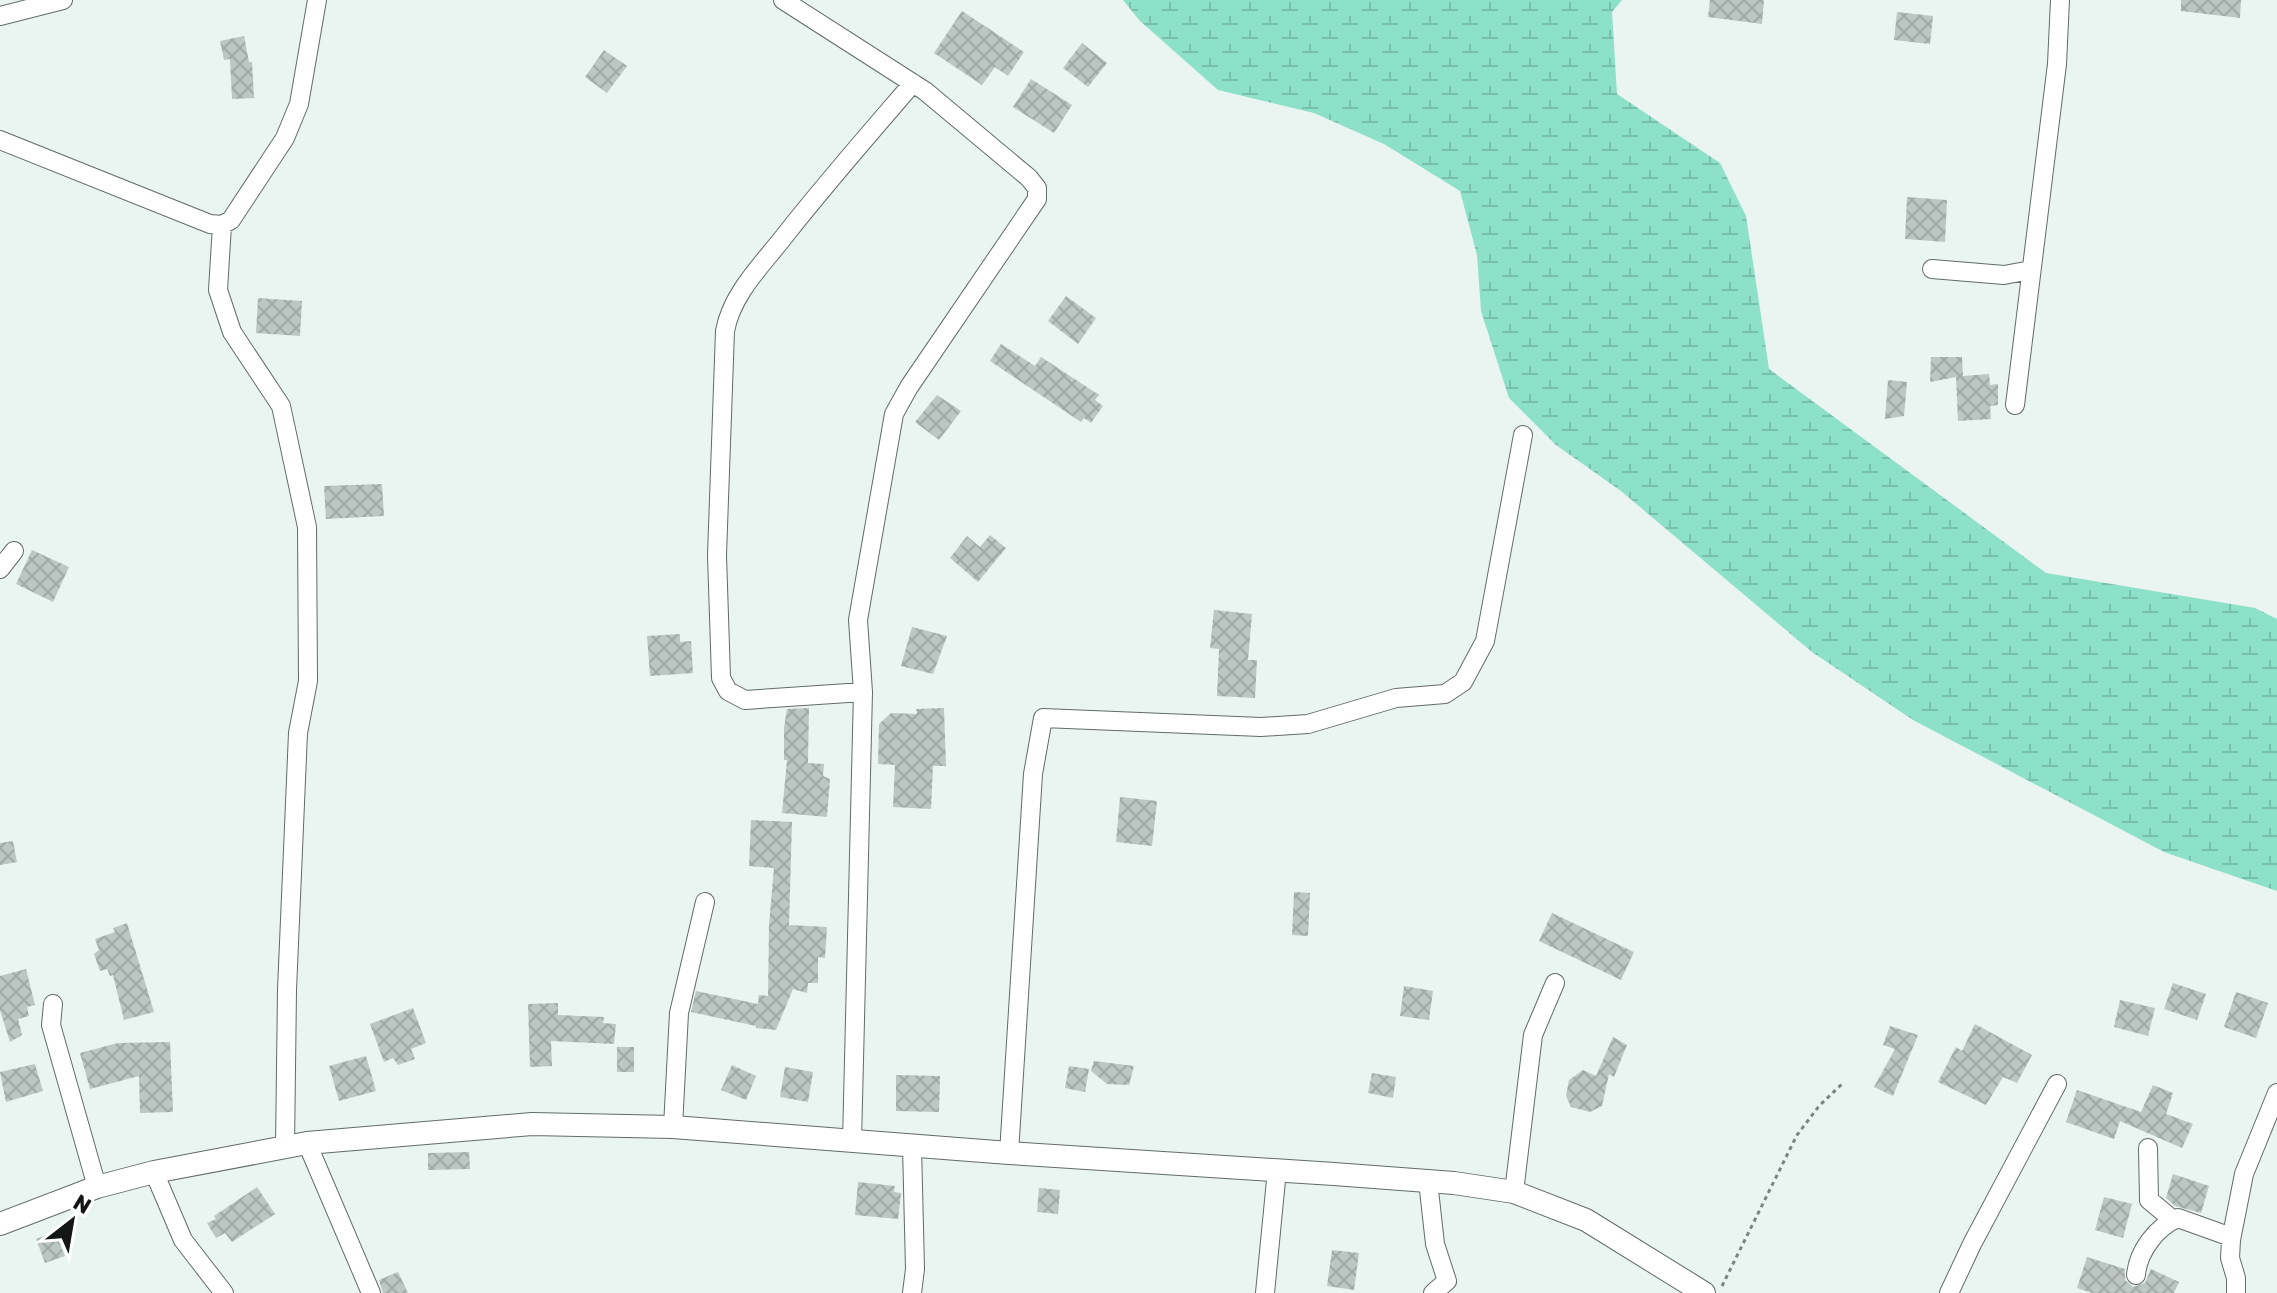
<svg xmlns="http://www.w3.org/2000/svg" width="2277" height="1293" viewBox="0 0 2277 1293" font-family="Rubik,sans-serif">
<defs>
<pattern id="wetland-marsh" width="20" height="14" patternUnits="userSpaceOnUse" patternTransform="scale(2)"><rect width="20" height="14" fill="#8ce1c8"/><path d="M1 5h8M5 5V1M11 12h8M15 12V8" fill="none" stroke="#78c0ab"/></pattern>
<pattern id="building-cross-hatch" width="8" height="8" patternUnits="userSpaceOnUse" patternTransform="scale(2)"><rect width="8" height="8" fill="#bcc6c2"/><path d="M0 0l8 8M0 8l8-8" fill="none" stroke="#a1a9a6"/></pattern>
</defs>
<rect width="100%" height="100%" fill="#eaf4f1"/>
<!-- wetland -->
<path fill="url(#wetland-marsh)" d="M1123 0H1622L1612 12 1617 94 1720 163 1746 216 1769 369 2046 573 2255 608 2277 619V891L2164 852 1913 720 1812 652 1621 491 1556 445 1509 398 1481 311 1477 255 1460 191 1384 144 1314 113 1218 90 1140 21Z"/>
<!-- building -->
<path fill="url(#building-cross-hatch)" d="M1710 0H1764L1762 24 1708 17Z
M2181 0H2241L2240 18 2181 11Z
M962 11 1024 52 1008 76 995 67 982 85 934 53Z
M1897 12 1933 16 1930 44 1894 40Z
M244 36 249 62H252L254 98 232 99 230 59 224 60 220 41Z
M1082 43 1107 63 1088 87 1063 68Z
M604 50 627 66 607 93 585 77Z
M1031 79 1072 105 1054 133 1013 107Z
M1907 197 1947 200 1945 242 1905 239Z
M1066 296 1096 318 1078 344 1048 321Z
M258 298 302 301 300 336 256 333Z
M1001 344 1035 366 1041 357 1099 395 1095 400 1103 406 1091 423 1084 418 1081 422 990 361Z
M1931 357H1962L1963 376 1989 374 1990 385 1998 384V405L1990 406 1991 419 1958 421 1956 377 1930 382Z
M1888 380 1907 382 1904 416 1885 419Z
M937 395 961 411 939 440 915 422Z
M382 484 384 516 326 519 324 486Z
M990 535 1006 548 978 582 950 558 967 536 980 547Z
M32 550 69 567 53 602 16 584Z
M1214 610 1252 614 1248 660H1257L1255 698 1217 696 1219 649 1210 648Z
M912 627 947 636 933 674 901 666Z
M680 634V642L691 641 693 673 650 676 647 636Z
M809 708 808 763 824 764 823 776 830 779 827 817 782 813 787 760H784V728L787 709Z
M944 708 946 766H933L931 809 893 807 895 765 878 764 879 724 891 713 917 714 916 709Z
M1120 797 1157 801 1152 846 1116 842Z
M751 820 792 822 789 925 827 927 825 958 818 957V983H808L807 993 793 989 776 1030 756 1028V1026L691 1012 696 991 758 1004 759 995 768 996 769 924 774 868 749 866Z
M13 841 17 862 0 865V843Z
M1294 892 1310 893 1308 936 1292 935Z
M1552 913 1634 952 1621 980 1539 941Z
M127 923 154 1012 124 1020 113 975 110 976 107 969 100 971 94 954 99 950 95 939 115 932 113 928Z
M26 969 35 1005 27 1007 29 1016 18 1019 22 1035 10 1042 0 1010V976Z
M2173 983 2206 994 2197 1020 2164 1009Z
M1404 986 1433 991 1429 1020 1400 1016Z
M2236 992 2268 1003 2256 1038 2224 1027Z
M2120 1000 2155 1008 2148 1036 2114 1027Z
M558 1003V1015L604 1017 603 1023 616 1024 614 1044 551 1041 552 1066 530 1067 528 1004Z
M413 1008 426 1043 411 1049 415 1059 398 1065 393 1058 384 1062 370 1024Z
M1975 1024 2032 1055 2017 1083 2003 1077 1986 1105 1938 1082 1956 1047 1962 1051Z
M1890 1026 1918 1035 1893 1096 1874 1087 1895 1049 1883 1045Z
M1613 1037 1627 1045 1614 1077 1609 1074 1602 1106 1590 1112 1571 1107 1566 1096 1569 1080 1583 1070 1596 1076Z
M170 1042 173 1112 140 1113 139 1076 90 1089 80 1053 118 1043Z
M617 1047H634V1072H617Z
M366 1056 376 1091 339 1101 329 1066Z
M1094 1061 1134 1066 1129 1085 1107 1084 1091 1071Z
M35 1064 43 1091 6 1102 0 1072Z
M732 1065 756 1076 746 1100 721 1090Z
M1069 1066 1089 1069 1085 1092 1065 1088Z
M785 1067 813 1072 808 1102 780 1097Z
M1372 1073 1396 1077 1393 1098 1368 1093Z
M896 1075 940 1076 939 1112 896 1111Z
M2153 1085 2173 1093 2166 1114 2193 1124 2182 1148 2120 1121 2114 1139 2066 1122 2077 1090 2141 1112Z
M469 1152 470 1169 428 1170V1153Z
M2173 1174 2209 1186 2201 1213 2175 1206 2166 1198Z
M858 1182 895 1186 894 1192 901 1193 898 1219 855 1215Z
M257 1187 275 1214 232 1242 225 1233 216 1238 207 1223 216 1219 214 1216Z
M1039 1188 1060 1190 1058 1214 1037 1212Z
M2104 1197 2132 1204 2123 1238 2095 1230Z
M55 1232 65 1256 45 1263 36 1239Z
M1332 1250 1359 1253 1354 1290 1327 1286Z
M2087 1257 2125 1269V1280L2133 1287 2145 1283 2151 1269 2179 1282 2174 1293H2092L2077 1288Z
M398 1272 408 1293H383L379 1280Z"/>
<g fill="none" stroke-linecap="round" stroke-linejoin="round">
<!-- minor casing -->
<g stroke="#626b68" stroke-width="20">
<path id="minor" d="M783 0 925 91 1029 178 1037 188V199L909 387 894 414 858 620 863 692 852 1142
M0 16 63 0
M0 140 210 224 222 225 231 220 285 138 299 104 317 0
M222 225 218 290 232 332 281 406 307 527 308 681 298 733 287 990 285 1147
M1932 269 2004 275 2031 270
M2015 405 2057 64 2060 0
M0 569 14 551
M863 692 745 700 728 691 721 678 717 555 725 331C732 293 763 264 786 234 827 182 870 133 913 83
M53 1004 51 1025 97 1187
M673 1127 679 1013 705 902
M307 1143 371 1293
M912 1146 915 1269 912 1293
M2148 1148 2149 1200 2173 1220
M1009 1153 1033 774 1043 718 1261 727 1308 724 1396 698 1445 694 1463 682 1485 641 1523 435
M154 1172 183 1240 224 1293
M1428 1181 1435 1244 1447 1281 1433 1293
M1514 1192 1533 1035 1555 983
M2136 1275C2138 1252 2156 1227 2178 1218L2231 1237
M1265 1293 1277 1170
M1949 1293 1972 1244 2057 1084
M2236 1293V1278L2230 1258 2231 1240 2244 1174 2277 1093"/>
</g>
<!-- tertiary casing -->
<g stroke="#626b68" stroke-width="24">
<path id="tertiary" d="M0 1224 97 1187 154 1172 307 1143 532 1124 673 1127 1009 1153 1334 1174 1454 1183 1514 1192 1586 1220 1704 1293"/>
</g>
<!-- path -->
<path stroke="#7c8381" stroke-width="3" stroke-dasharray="4 4" stroke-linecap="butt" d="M1722 1286 1797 1135 1819 1106 1844 1082"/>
<!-- minor -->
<use href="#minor" stroke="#fff" stroke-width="18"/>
<!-- tertiary -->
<use href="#tertiary" stroke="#fff" stroke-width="22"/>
</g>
<!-- north arrow -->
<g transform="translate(72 1221) rotate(31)" stroke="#ffffff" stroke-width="6" paint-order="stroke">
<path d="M0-6L14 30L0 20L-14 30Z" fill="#131615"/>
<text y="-12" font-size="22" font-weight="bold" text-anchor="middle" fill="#131615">N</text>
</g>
</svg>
